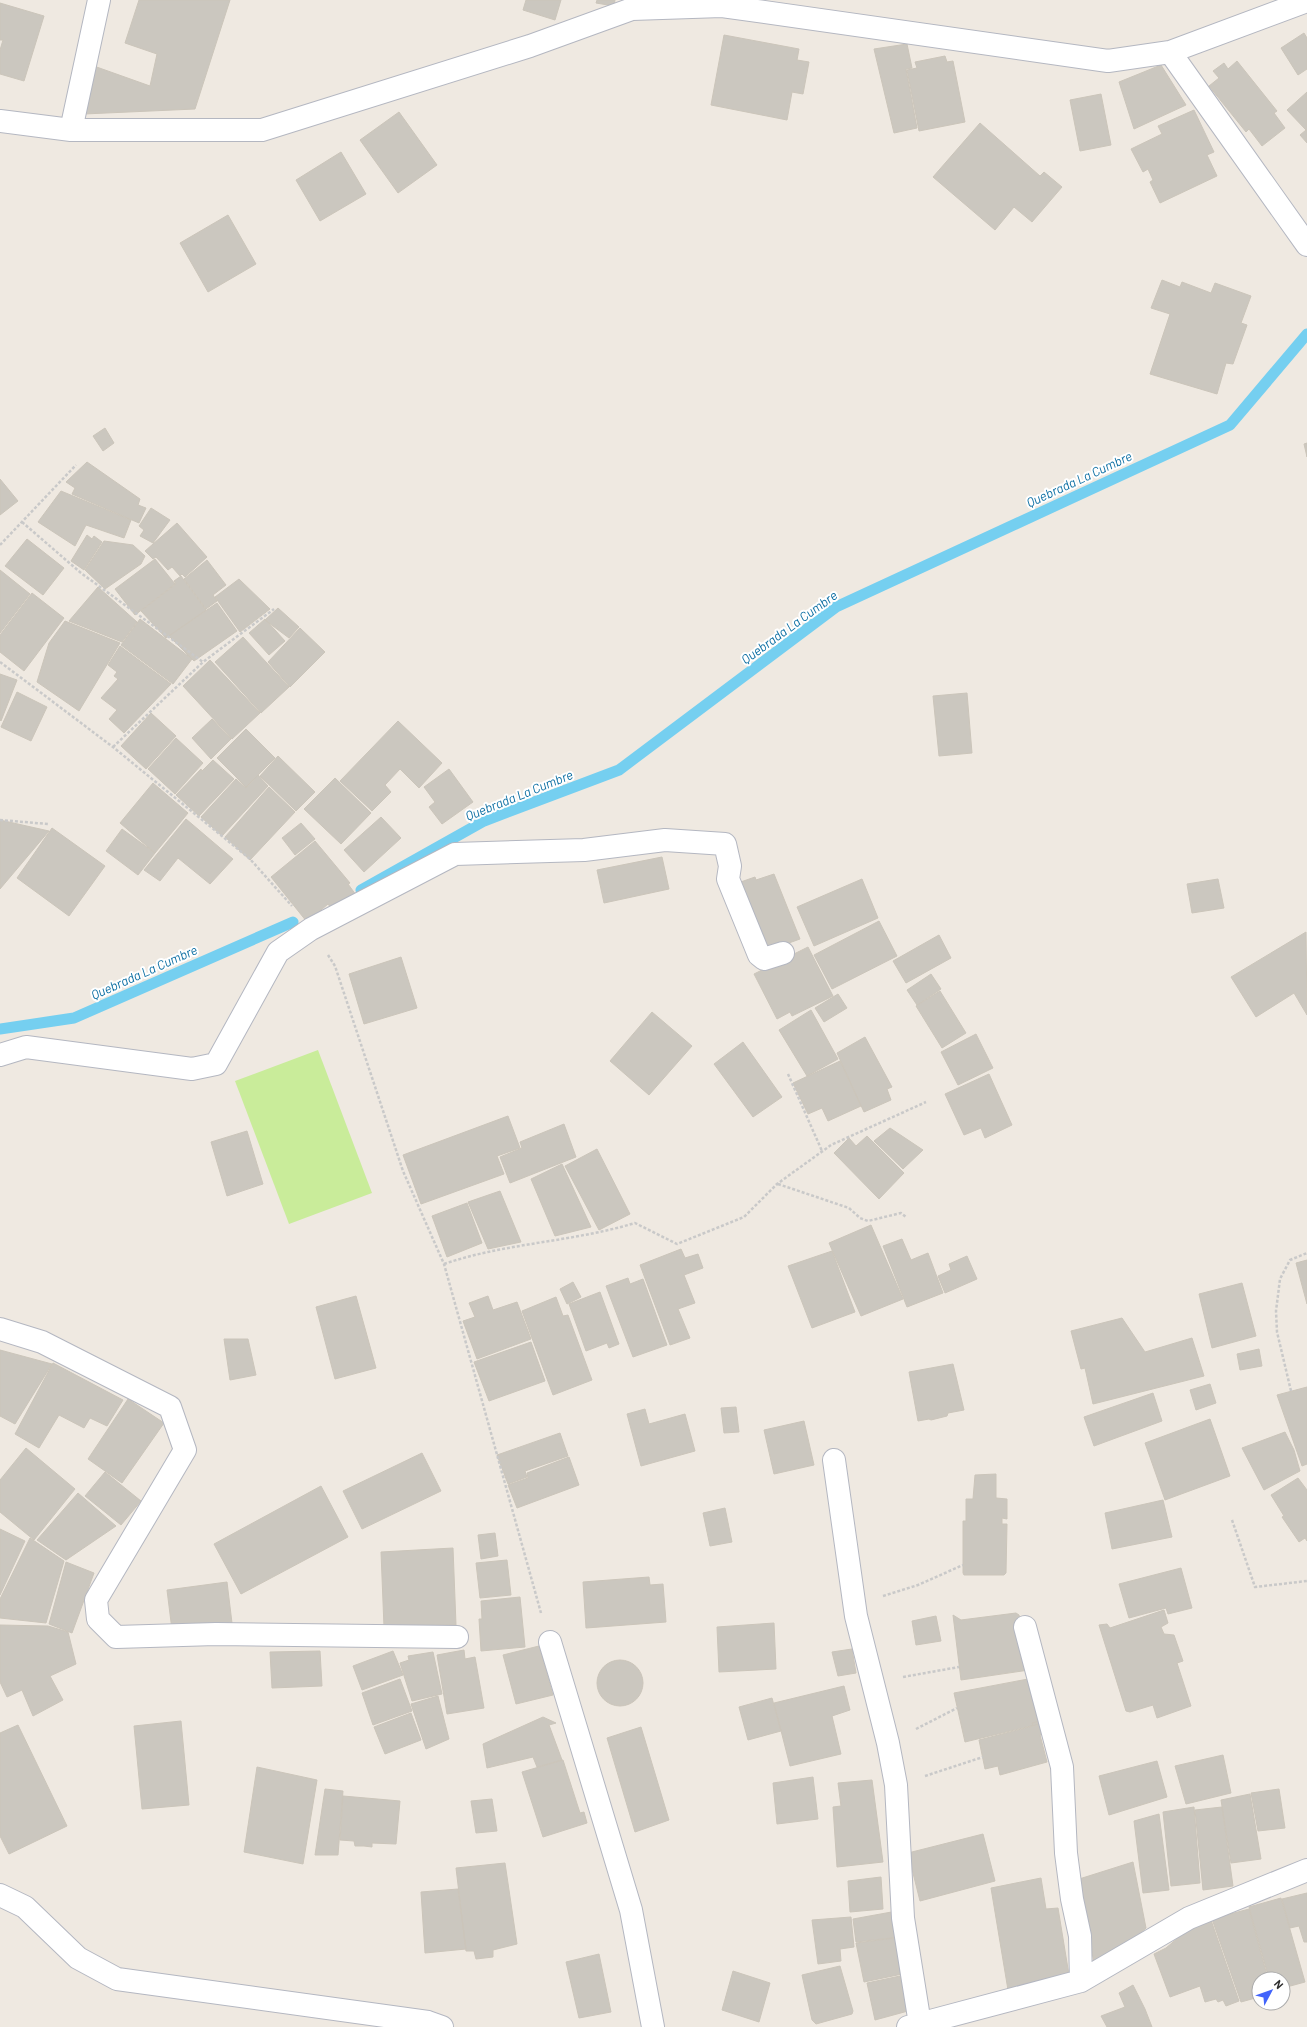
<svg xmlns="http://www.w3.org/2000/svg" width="1307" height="2027" viewBox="0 0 1307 2027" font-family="Barlow,sans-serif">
<rect width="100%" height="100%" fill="#efe9e1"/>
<!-- pitch -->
<path fill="#c9ec9a" d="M318 1050 372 1193 289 1224 235 1081Z"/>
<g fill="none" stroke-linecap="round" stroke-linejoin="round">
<!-- stream -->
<path stroke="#75cff0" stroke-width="11" d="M361 890 484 821 619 770 836 607 1230 425 1307 334
M0 1029 74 1018 293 922"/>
</g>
<!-- building -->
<path fill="#cbc7bf" stroke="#cbc5ba" d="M139 0H230L195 109 84 114 91 65 150 86 157 54 125 43Z
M526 0H561L555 20 523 10Z
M597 0H615L614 6 596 3Z
M0 3 44 16 24 81 0 74V50L3 40H0Z
M1304 33 1307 38V69L1298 75 1281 48Z
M724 35 799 49 797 60 809 62 803 94 792 92 787 120 711 105Z
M907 44 912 68 906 69 917 128 894 133 874 49Z
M945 56 947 62 953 61 965 122 919 131 907 70 917 68 915 62Z
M1237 61 1277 111 1274 113 1285 128 1262 146 1249 129 1246 132 1209 86 1219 78 1213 71 1224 63 1228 69Z
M1161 65 1186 105 1134 129 1119 82Z
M1307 92V143L1300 135 1306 130 1287 110Z
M1101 94 1111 145 1080 151 1070 100Z
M1194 110 1214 152 1207 155 1217 176 1160 203 1150 182 1153 180 1148 169 1143 172 1131 149 1162 134 1158 126Z
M399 112 437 165 398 193 360 140Z
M980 123 1040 176 1044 172 1062 187 1032 222 1014 207 995 230 933 177Z
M341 152 366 194 320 221 296 180Z
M228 215 256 264 208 292 180 243Z
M1162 280 1180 287 1182 282 1211 293 1215 283 1251 296 1241 323 1247 325 1233 364 1226 363 1217 394 1150 374 1170 314 1151 308Z
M105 428 114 443 103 451 93 436Z
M1307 443V457L1304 444Z
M87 462 140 499 138 505 146 508 139 523 72 494 75 488 66 482Z
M0 479 18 501 0 515Z
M61 491 131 520 124 538 86 525 75 546 38 522Z
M151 508 170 520 153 543 140 536 144 530 139 526Z
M177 523 207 557 185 577 182 574 180 576 172 567 168 570 156 557 153 559 145 551Z
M87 535 92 539 94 536 102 542 84 570 71 561Z
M27 539 64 568 43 595 5 566Z
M104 541 133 545 145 556 141 564 105 589 85 570Z
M155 559 175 584 135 615 115 589Z
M207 560 226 585 213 595 217 601 206 609 184 579Z
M0 570 30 594 0 633Z
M181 576 206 610 166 638 141 611 176 584 174 581Z
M239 579 270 609 240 632 215 597Z
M98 587 137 622 122 642 69 621Z
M32 593 64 618 24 671 0 652V635Z
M217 603 237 631 194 661 169 636Z
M278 608 299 627 289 638 265 620Z
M140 619 192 659 173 684 121 645Z
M265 619 285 641 269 655 249 633Z
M65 621 120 643 79 711 37 682 49 643Z
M300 628 325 652 290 687 268 662Z
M243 637 289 687 261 713 215 662Z
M120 646 171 684 124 733 109 719 117 710 101 698 118 679 114 676 117 672 108 665Z
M210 660 260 713 232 739 183 686Z
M0 674 17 680 1 721 0 720Z
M17 692 47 707 31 741 1 727Z
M967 693 972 753 939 756 933 696Z
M151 713 176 736 146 769 121 746Z
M212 719 231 739 211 759 192 738Z
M398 721 442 763 419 788 400 769 385 785 391 792 372 811 340 781Z
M246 729 275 758 246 787 217 758Z
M176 738 203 763 175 794 148 769Z
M278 756 315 792 296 811 260 776Z
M213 760 234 779 199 816 176 795 201 769 202 771Z
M449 769 473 802 442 824 429 807 435 802 424 787Z
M258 775 268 786 222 836 201 817 236 779 246 788Z
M335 778 371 813 341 844 304 809Z
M153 783 188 813 155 853 120 823Z
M269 787 295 812 250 860 225 837Z
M381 817 401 838 364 872 344 850Z
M186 819 233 859 210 884 178 858 160 881 144 870Z
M0 820 49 831 0 889Z
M301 823 315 839 295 855 282 838Z
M52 828 105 866 69 916 17 878Z
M122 829 155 853 138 875 106 851Z
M315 841 350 883 348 884 356 895 334 912 328 904 307 922 271 877Z
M662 857 669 889 604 903 597 870Z
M774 874 800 939 761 953 735 884 755 877 756 880Z
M862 879 878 918 814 946 797 907Z
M1218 879 1224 908 1192 913 1187 884Z
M879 921 897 956 832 989 814 955Z
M1306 932 1307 1015 1294 993 1256 1017 1231 977Z
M939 935 951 958 906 983 893 961Z
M808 947 833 996 792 1016 790 1012 777 1019 754 974Z
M401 957 417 1008 364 1024 349 974Z
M931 974 941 989 917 1005 907 990Z
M940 991 966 1033 942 1048 916 1006Z
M838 994 847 1008 824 1022 815 1008Z
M811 1010 838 1059 807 1076 779 1030Z
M652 1012 692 1046 649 1095 610 1061Z
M976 1034 993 1068 958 1085 941 1052Z
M865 1037 892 1087 887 1089 891 1100 864 1112 837 1053Z
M743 1042 782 1097 753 1117 714 1064Z
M840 1061 861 1106 828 1121 822 1108 808 1114 793 1083Z
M989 1074 1012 1125 985 1138 981 1128 964 1135 945 1094Z
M508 1116 520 1148 497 1156 504 1174 421 1204 403 1155Z
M564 1124 576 1157 510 1183 500 1157 522 1148 520 1142Z
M890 1128 923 1150 903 1169 874 1141Z
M247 1131 263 1184 227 1196 211 1142Z
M867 1136 904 1173 879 1199 834 1153 849 1138 856 1146Z
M597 1149 630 1214 599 1230 565 1166Z
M562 1164 591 1227 555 1236 531 1179Z
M500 1191 521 1242 488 1249 468 1202Z
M467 1203 482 1243 447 1257 432 1216Z
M871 1225 903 1299 861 1316 829 1243Z
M902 1239 911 1260 928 1253 943 1293 907 1307 883 1246Z
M681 1249 685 1258 698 1254 703 1268 684 1275 695 1303 678 1309 690 1338 670 1345 640 1265Z
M832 1251 855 1312 812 1328 788 1266Z
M967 1256 977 1279 945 1293 938 1276 951 1270 949 1264Z
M1307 1260V1304L1296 1263Z
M628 1278 630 1284 643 1279 667 1345 633 1357 606 1286Z
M573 1282 581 1297 567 1304 560 1289Z
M1242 1283 1256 1336 1212 1348 1199 1294Z
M600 1292 619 1344 609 1348 607 1343 586 1351 569 1304Z
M356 1296 376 1368 335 1379 316 1307Z
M488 1296 493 1310 517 1302 531 1339 477 1359 463 1321 475 1317 469 1303Z
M556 1297 563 1316 568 1315 592 1380 553 1395 522 1311Z
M1122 1318 1145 1352 1192 1338 1204 1376 1093 1404 1085 1368 1081 1369 1071 1331Z
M224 1339H248L256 1375 230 1380Z
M531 1342 545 1381 489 1401 474 1362Z
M1259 1349 1262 1366 1240 1370 1237 1354Z
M0 1350 52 1364 15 1424 0 1416Z
M53 1363 123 1400 107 1426 90 1418 84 1428 59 1415 39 1448 15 1434Z
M953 1364 964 1410 948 1413 947 1416 931 1420 929 1419 918 1421 909 1372Z
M1210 1384 1216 1403 1196 1410 1190 1390Z
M1307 1387V1464L1302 1466 1277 1395Z
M1153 1393 1162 1421 1094 1446 1084 1417Z
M128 1399 164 1423 122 1483 88 1459Z
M736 1407 739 1432 724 1433 721 1408Z
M645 1409 649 1424 685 1414 695 1451 641 1466 627 1414Z
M1210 1419 1230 1476 1165 1500 1145 1443Z
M804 1421 814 1465 774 1474 764 1430Z
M1285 1432 1294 1450 1300 1471 1264 1490 1242 1448Z
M560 1433 568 1456 525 1471 527 1477 508 1484 497 1455Z
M26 1448 75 1489 34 1540 0 1512V1480Z
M422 1453 441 1491 362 1529 343 1491Z
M569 1457 579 1485 517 1508 508 1485 528 1478 527 1473Z
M105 1472 141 1501 121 1525 85 1496Z
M996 1474V1498L1007 1499V1519L1002 1518V1524H1007L1006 1573 1004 1575H964L963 1573V1521H966V1499H973L975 1475Z
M1298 1478 1307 1490V1541L1305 1538 1299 1542 1282 1517 1284 1516 1271 1495Z
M321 1486 348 1537 241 1594 214 1544Z
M78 1493 116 1526 66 1560 37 1540Z
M1163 1500 1172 1537 1112 1549 1105 1513Z
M725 1508 732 1542 710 1546 703 1513Z
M0 1529 25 1541 0 1595Z
M495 1533 498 1556 481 1559 478 1535Z
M30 1538 64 1561 46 1623 0 1618V1599Z
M453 1548 456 1625 384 1627 381 1552Z
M507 1560 511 1595 480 1598 476 1563Z
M66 1562 94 1573 72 1633 49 1624Z
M1181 1568 1192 1608 1168 1614 1166 1608 1129 1618 1119 1584Z
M649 1577 650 1585 663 1584 666 1622 586 1628 583 1582Z
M227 1582 232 1623 172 1630 167 1590Z
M520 1597 525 1647 481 1651 479 1619H482L481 1601Z
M1164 1610 1168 1623 1161 1627 1164 1634 1174 1635 1183 1661 1177 1663 1191 1706 1157 1718 1153 1705 1130 1712 1126 1711 1099 1625 1107 1624 1110 1628Z
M1016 1613 1019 1615 1029 1670 961 1680 953 1615 961 1620Z
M936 1616 941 1641 916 1645 912 1621Z
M774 1623 776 1669 719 1672 717 1627Z
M0 1625 48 1626 68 1632 76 1664 50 1676 63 1700 33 1716 22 1690 7 1697 0 1682Z
M539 1646 553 1695 516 1704 503 1655Z
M852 1649 856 1673 838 1676 832 1652Z
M464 1650 465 1659 475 1657 484 1708 447 1714 437 1655Z
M320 1651 322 1686 272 1688 270 1652Z
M393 1651 403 1675 362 1690 353 1666Z
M433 1652 442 1694 412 1701 400 1663 409 1660 408 1656Z
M597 1683a23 23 0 1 1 46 0a23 23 0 1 1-46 0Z
M400 1679 412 1711 373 1725 362 1693Z
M1028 1679 1039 1724 965 1742 954 1693Z
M844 1686 850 1710 832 1716 841 1754 790 1766 774 1703Z
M438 1696 449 1739 426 1749 411 1704Z
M772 1698 781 1731 748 1740 739 1707Z
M411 1713 421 1740 385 1754 374 1727Z
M543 1717 556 1723 549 1725 562 1760 537 1767 533 1757 487 1768 483 1744Z
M1043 1720 1047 1733 1040 1735 1047 1762 1000 1775 998 1766 985 1769 979 1740 1033 1726 1032 1723Z
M181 1721 189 1805 142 1809 134 1726Z
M18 1725 67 1826 9 1854 0 1836V1733Z
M641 1727 669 1820 635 1832 607 1738Z
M1223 1755 1231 1793 1186 1804 1175 1766Z
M563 1760 580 1813 584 1812 587 1823 543 1837 522 1772Z
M1157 1761 1167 1797 1109 1815 1099 1776Z
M257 1767 317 1780 303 1864 244 1852Z
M813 1777 818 1819 777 1824 773 1783Z
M872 1780 883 1862 837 1867 833 1807 841 1806 838 1783Z
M325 1789 343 1791 338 1855H315Z
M1279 1789 1285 1828 1258 1831 1251 1793Z
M1250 1794 1261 1859 1231 1863 1221 1800Z
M343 1796 400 1801 396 1844 372 1843V1847L364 1846H355L354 1841 340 1840Z
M492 1799 497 1831 476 1833 471 1801Z
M1194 1807 1200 1883 1171 1886 1163 1812Z
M1222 1807 1233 1886 1203 1890 1195 1810Z
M1159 1814 1169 1890 1143 1893 1134 1821Z
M983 1834 995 1881 920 1901 908 1853Z
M1133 1862 1146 1928 1116 1955 1094 1962 1076 1880Z
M505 1863 517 1944 493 1950V1957L476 1959 474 1951H466L456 1868Z
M881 1877 883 1909 850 1912 848 1881Z
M1041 1878 1046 1909 1058 1908 1069 1975 1008 1990 991 1888Z
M458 1889 466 1949 425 1953 421 1892Z
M1307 1893V1942H1304L1299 1926 1290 1928 1282 1899Z
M1281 1898 1305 1982 1283 1988V1979H1269L1249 1907Z
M1249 1909 1268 1979H1259V1997L1241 2002 1212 1919Z
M897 1911 900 1937 856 1942 853 1919Z
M851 1917 854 1947 840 1949 841 1961 818 1964 812 1920Z
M1211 1920 1239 2001 1226 2006 1223 2000 1218 2002 1216 1999 1205 2002 1200 1986 1170 1997 1154 1954 1166 1948 1185 1932Z
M902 1937 907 1973 864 1982 856 1943Z
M599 1954 611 2012 579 2018 566 1962Z
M840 1966 853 2011 852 2014 816 2024 812 2020 802 1975Z
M733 1971 770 1983 759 2022 722 2010Z
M900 1976 908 2011 875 2020 867 1983Z
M1133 1985 1145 2009 1152 2027H1107L1101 2016 1125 2007 1119 1993Z"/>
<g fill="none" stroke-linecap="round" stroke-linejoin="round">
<!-- minor casing -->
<g stroke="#b4b7c1" stroke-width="24">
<path id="minor" d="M1170 52 1307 245
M0 121 71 130H262L530 46 632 9 722 6 1108 61 1170 52 1307 1
M71 130 99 0
M0 1055 26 1047 192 1069 216 1064 278 952 311 929 455 854 584 850 665 840 725 844 730 866 728 879 759 955 764 959 783 953
M0 1329 42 1342 170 1407 185 1450 96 1600 98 1619 116 1637 216 1634 457 1637
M834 1460 856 1616 888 1743 896 1785 903 1918 920 2024
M1025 1627 1062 1767 1066 1853 1072 1899 1080 1936 1081 1981
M550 1642 631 1910 653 2027
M0 1895 25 1907 78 1958 117 1979 428 2022 442 2027
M908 2027 1081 1981 1189 1918 1307 1870"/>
</g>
<!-- path -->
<path stroke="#c9c9c9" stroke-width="2.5" stroke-dasharray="3 2" stroke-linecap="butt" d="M22 522 81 573 203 662
M0 545 76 465
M0 662 113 747 250 859 292 906
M113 747 203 662 274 609
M0 820 48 824
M328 955 335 966 403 1171 444 1264 541 1613
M788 1074 822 1151
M778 1184 849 1208 860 1218 868 1221 901 1213 906 1217
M444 1264C505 1243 572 1242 635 1223L677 1244 744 1217 777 1184 831 1145 926 1102
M1291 1391 1277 1332 1276 1311 1280 1279 1290 1260 1307 1253
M1232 1520 1255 1587 1307 1581
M883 1596 918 1585 963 1565
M903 1677 959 1667
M916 1729 957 1708
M925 1776 983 1757"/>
<!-- minor -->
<use href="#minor" stroke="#fff" stroke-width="22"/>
</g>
<g text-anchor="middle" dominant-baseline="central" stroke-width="4" stroke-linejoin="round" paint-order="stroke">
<!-- water labels -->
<g font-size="13" font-style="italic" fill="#0d6fa3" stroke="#fff">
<text transform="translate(1079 479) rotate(-25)">Quebrada La Cumbre</text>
<text transform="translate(789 627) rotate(-36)">Quebrada La Cumbre</text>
<text transform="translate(519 795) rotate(-22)">Quebrada La Cumbre</text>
<text transform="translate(144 972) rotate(-24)">Quebrada La Cumbre</text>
</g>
</g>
<!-- north arrow -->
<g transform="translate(1271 1991) rotate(49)"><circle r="19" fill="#ffffff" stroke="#ababab"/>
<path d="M0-3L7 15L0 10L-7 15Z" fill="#4264fb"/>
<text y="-6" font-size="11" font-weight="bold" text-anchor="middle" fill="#2e2e2e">N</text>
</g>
</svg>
